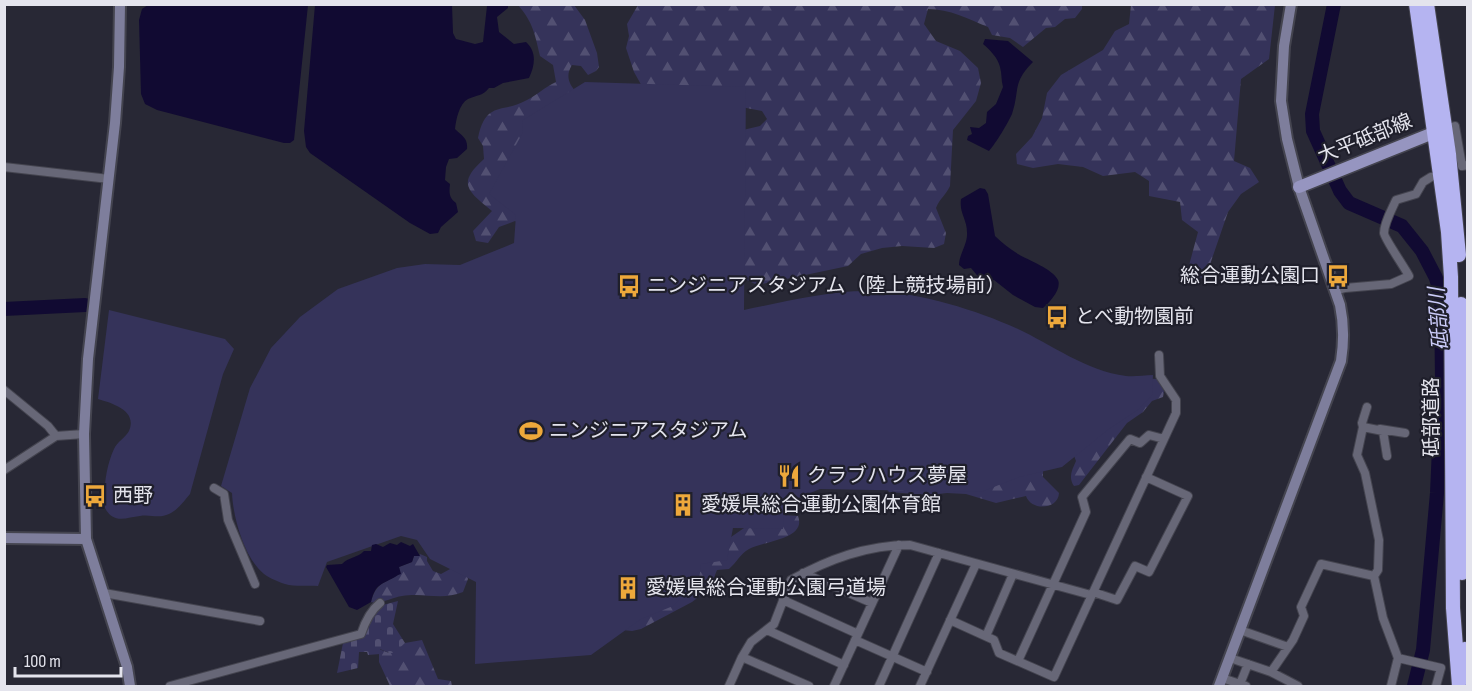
<svg xmlns="http://www.w3.org/2000/svg" width="1472" height="691" viewBox="0 0 1472 691" font-family="'Sofia Sans Condensed','Noto Sans JP',sans-serif">
<defs>
<pattern id="forest-firs" width="22" height="20" patternUnits="userSpaceOnUse" patternTransform="scale(1.5)"><rect width="22" height="20" fill="#35335a"/><path d="M5 1l3.5 6h-7zM16 11l3.5 6h-7z" fill="#525072"/></pattern>
<pattern id="cemetery-stones" width="16" height="16" patternUnits="userSpaceOnUse" patternTransform="scale(1.5)"><rect width="16" height="16" fill="#35335a"/><path d="M2 7V4a2 2 0 0 1 4 0v3zM10 15v-3a2 2 0 0 1 4 0v3z" fill="#525072"/></pattern>
</defs>
<rect width="100%" height="100%" fill="#282835"/>
<!-- forest -->
<path fill="url(#forest-firs)" d="M518 5H574L585 20 597 53 599 67 596 71 588 75 581 66 572 65C565 76 569 84 577 93L558 246 515 221 499 227 488 243 476 241 473 231 492 211C468 191 456 184 484 159L483 146 478 138C486 100 502 114 527 100 537 95 545 87 556 82L553 65 540 56C535 35 533 22 518 5Z
M638 5H1082V9L1075 18 1065 19 1055 27 1046 28 1023 47 1010 38 992 35 988 27C968 19 950 9 928 9L924 24 936 41 960 51 978 68 981 83 976 101 953 130 950 186C946 195 940 198 936 208L946 233 944 244 934 248 902 246 882 248 861 254 848 266 757 285 741 277 743 130 760 126 767 119 762 111 643 88 634 72 626 48 629 36 627 24Z
M1131 5H1275L1269 59 1241 79 1234 161 1250 168 1259 182 1241 194 1228 212 1205 279 1187 273 1198 232 1182 220 1180 202 1149 196V181L1135 172 1103 176 1083 167 1058 164 1033 168 1017 164 1016 154 1032 137 1042 118 1047 93 1061 75 1103 50 1115 31 1129 24Z
M1044 373 1157 379 1164 391 1163 397 1152 401 1143 412 1127 423 1079 485 1074 486C1068 477 1072 470 1076 461L1072 450 1043 470V477L1059 493C1058 510 1031 511 1026 496L996 503 966 494 947 493 929 495 889 492 886 488Z
M783 515 798 516C807 539 764 541 749 549 740 554 737 562 729 569L717 570 711 585 705 592 692 602 641 629 632 631 622 630 692 560 721 544 757 519 779 520Z
M420 554 427 557V561L433 571 441 574 452 568 466 573 468 579 463 592C441 601 423 592 402 596 393 597 379 605 371 602 376 583 383 584 398 575L400 573 399 567 412 562 414 556H419Z
M422 640 438 679 451 681 452 686H390L379 662V649L389 653 405 643Z"/>
<!-- cemetery -->
<path fill="url(#cemetery-stones)" d="M398 601 393 624 405 643 394 653H389L380 649V654L368 655 367 652H359L358 668 337 673 343 643 362 637 368 621 379 606Z"/>
<!-- green -->
<path fill="#35335a" d="M585 82 746 87 744 310C784 302 826 291 867 291 912 291 967 307 1009 325 1047 341 1084 371 1126 376 1135 377 1144 375 1153 375L1152 395 1139 409 1109 429 1062 467 1019 477 981 492 820 489 784 504 783 529 733 528 727 560 701 564 699 580 673 606 641 619 591 655 475 664 476 582 430 559 417 540 401 536 327 562 318 586C308 585 295 587 285 584 279 582 269 578 264 574 244 558 233 517 232 493L221 486 250 388 271 348 300 317 338 289 397 268 425 264 460 265 514 243 516 215 489 194 522 134 523 120Z
M109 310 225 339 234 349 223 374 190 494C184 501 178 510 169 514 159 519 150 514 140 516 127 517 114 525 105 508 103 490 106 466 114 449 117 442 125 438 129 431 138 410 111 403 98 399Z"/>
<!-- water -->
<path fill="#110a32" d="M148 5H308L294 140 290 143H284L157 110 145 104 141 94 139 20 142 9Z
M315 5H452L453 33 456 39 475 44 483 42 487 6 508 5V8L497 17 499 32 514 44 526 42C537 52 535 65 529 78L503 83 494 88H489C483 96 477 95 468 99 459 104 456 120 455 129 462 136 468 138 467 149L457 158 449 159 446 167 445 180 450 184C449 193 449 198 456 203L458 212 441 227 438 233 430 234 410 223 310 153 306 147 304 131Z
M985 39 1008 41 1033 62C1012 83 1020 90 1012 114 1008 123 996 143 989 151L967 140 968 136 972 134 970 127 979 128 986 123 987 112 996 104 1003 87C1001 80 1002 74 1000 67 998 58 990 50 983 44Z
M980 188 985 189 988 194 995 236C1002 243 1010 249 1018 254 1028 260 1053 269 1058 280 1062 289 1049 303 1043 308L1035 307 1013 295 994 280H981L971 268 964 269 959 265C959 254 968 244 967 232 967 219 959 213 961 199Z
M401 542 410 546 413 544 420 556H414L412 562 399 567 401 574 398 575C381 586 376 582 371 602L357 610 349 607 326 567 327 565 342 564C348 557 358 558 364 551H371L372 545 376 544 383 547 390 543 397 545Z"/>
<g fill="none" stroke-linecap="round" stroke-linejoin="round">
<!-- river -->
<path stroke="#110a32" stroke-width="14" d="M1334 4 1312 114 1313 131 1340 191 1349 203 1402 226 1422 251 1436 278 1441 297 1442 380 1437 493 1423 650 1414 686
M4 309 85 305"/>
<!-- street casing -->
<g stroke="#44444f" stroke-width="10">
<path id="street" d="M1445 129 1455 126 1462 166 1468 165
M4 167 109 179
M1335 291 1345 288 1391 284 1409 276C1405 268 1384 238 1384 233 1384 223 1392 209 1396 200L1416 194 1423 182 1431 177
M4 390 48 426 56 436
M1367 407 1362 423 1363 427 1357 455 1365 473 1379 540 1378 570 1374 576
M1363 427 1383 431 1387 456
M1380 429 1405 433
M4 470 56 436 84 434
M214 488 224 494 228 520 255 584
M803 573 872 603
M1093 592 1117 600 1135 566 1149 572 1188 496 1146 477
M104 593 260 621
M783 600 858 634
M950 620 994 640 999 653 1054 677 1176 413V400L1160 376 1159 355
M767 630 844 665
M1240 630 1288 647
M986 636 1013 574
M855 640 927 672
M742 657 809 686
M1230 658 1271 672 1293 640 1304 616 1301 607 1321 564 1374 576 1383 618 1398 658
M1018 661 1086 512 1082 497 1130 439 1140 443 1149 435 1164 439
M1271 672 1298 686
M1222 678 1246 686
M1240 684 1248 664
M170 686 361 634C365 622 370 611 380 603
M729 686 742 657 751 642 774 624 791 580C829 559 867 545 910 545L1091 595
M834 686 899 545
M879 686 939 553
M920 686 976 564
M1391 686 1398 658 1441 668 1436 686"/>
</g>
<!-- secondary casing -->
<g stroke="#44444f" stroke-width="14">
<path id="secondary" d="M120 4 119 67 115 123 88 359 84 434 86 539 127 667 130 686
M4 538 86 539
M1219 686 1341 361C1344 342 1344 324 1340 305L1299 187 1287 139 1281 101 1284 46 1291 4"/>
</g>
<!-- primary casing -->
<g stroke="#44444f" stroke-width="15">
<path id="primary" d="M1299 187 1443 129"/>
</g>
<!-- highway casing -->
<g stroke="#44444f" stroke-width="16">
<path id="highway" d="M1416 4 1448 232 1451 277 1453 608 1459 686
M1427 4 1449 154 1459 255
M1461 304 1462 573
M1465 649 1468 677"/>
</g>
<!-- street -->
<use href="#street" stroke="#676777" stroke-width="8"/>
<!-- secondary -->
<use href="#secondary" stroke="#7e7e9c" stroke-width="10"/>
<!-- primary -->
<use href="#primary" stroke="#9695c0" stroke-width="12"/>
<!-- highway -->
<use href="#highway" stroke="#b5b4f1" stroke-width="14"/>
</g>
<!-- icons -->
<defs>
<g id="bus-bare" transform="scale(1.8)"><path d="M-5-6H5V4H4V6H2V4H-2V6H-4V4H-5ZM-3.5-4V0h7V-4ZM-3.5 1.2v1.5H-2V1.2ZM2 1.2v1.5H3.5V1.2Z" fill="#eda83b" stroke="#1f1f2b" stroke-width="2.5" paint-order="stroke"/></g>
<g id="stadium-bare" transform="scale(1.8)"><path d="M0-5a6.5 5 0 1 0 0 10a6.5 5 0 1 0 0-10ZM-3.5-1.8h7v3.6h-7Z" fill="#eda83b" stroke="#1f1f2b" stroke-width="2.5" paint-order="stroke"/></g>
<g id="restaurant-bare" transform="scale(1.8)"><path d="M-5-6h1v4h1v-4h1v4h1v-4h1v5L-1.5 .5V6h-2V.5L-5-1ZM5-6V6H3V1.5H1.5Q1.5-4 5-6Z" fill="#eda83b" stroke="#1f1f2b" stroke-width="2.5" paint-order="stroke"/></g>
<g id="building-bare" transform="scale(1.8)"><path d="M-4-6H4V6H1V3H-1V6H-4ZM-2.5-4.3h1.7v1.8h-1.7ZM.8-4.3h1.7v1.8H.8ZM-2.5-1h1.7V.8h-1.7ZM.8-1h1.7V.8H.8Z" fill="#eda83b" stroke="#1f1f2b" stroke-width="2.5" paint-order="stroke"/></g>
</defs>
<g fill-rule="evenodd">
<use href="#bus-bare" x="1338" y="276"/>
<use href="#bus-bare" x="629" y="286"/>
<use href="#bus-bare" x="1057" y="317"/>
<use href="#stadium-bare" x="531" y="431"/>
<use href="#restaurant-bare" x="789" y="476"/>
<use href="#bus-bare" x="95" y="496"/>
<use href="#building-bare" x="683" y="505"/>
<use href="#building-bare" x="628" y="588"/>
</g>
<g text-anchor="middle" dominant-baseline="central" stroke-width="4.5" stroke-linejoin="round" paint-order="stroke">
<!-- street labels -->
<g font-size="20" fill="#e4e4ed" stroke="#1f1f2b">
<text transform="translate(1365 139) rotate(-22)">大平砥部線</text>
<text transform="translate(1432 417) rotate(-90)">砥部道路</text>
</g>
<!-- poi labels -->
<g font-size="20" fill="#e4e4ed" stroke="#1f1f2b" text-anchor="start">
<text x="1320" y="276" text-anchor="end">総合運動公園口</text>
<text x="647" y="286">ニンジニアスタジアム（陸上競技場前）</text>
<text x="1075" y="317">とべ動物園前</text>
<text x="549" y="431">ニンジニアスタジアム</text>
<text x="807" y="476">クラブハウス夢屋</text>
<text x="113" y="496">西野</text>
<text x="701" y="505">愛媛県総合運動公園体育館</text>
<text x="646" y="588">愛媛県総合運動公園弓道場</text>
</g>
<!-- water labels -->
<g font-size="21" font-style="italic" fill="#cacbf8" stroke="#1f1f2b">
<text transform="translate(1439 319) rotate(-94)">砥部川</text>
</g>
</g>
<!-- border -->
<rect width="1472" height="691" fill="none" stroke="#e4e4ed" stroke-width="12"/>
<!-- scale -->
<path d="M15 667v9h106v-9" fill="none" stroke="#e4e4ed" stroke-width="3"/>
<text x="24" y="667" font-size="18" fill="#e4e4ed" stroke="#1f1f2b" stroke-width="4.5" paint-order="stroke">100 m</text>
</svg>
